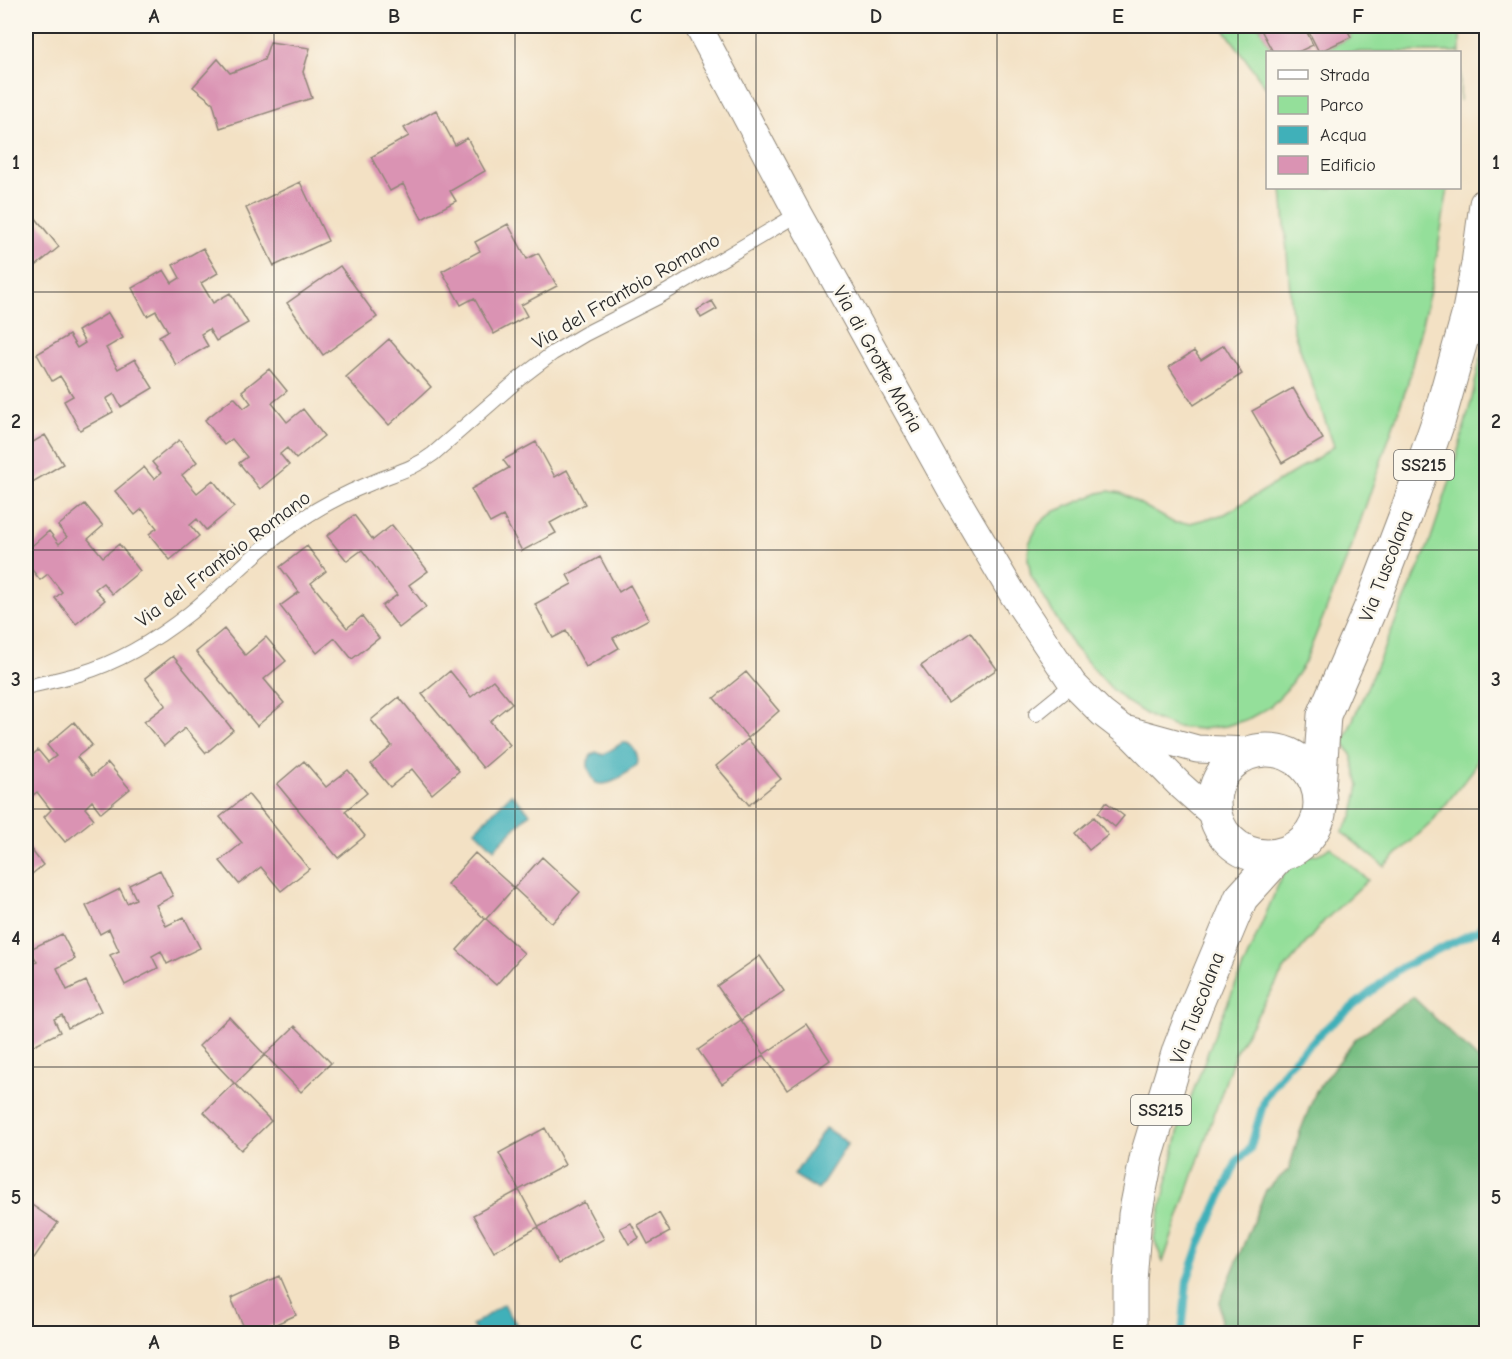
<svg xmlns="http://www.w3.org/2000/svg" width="1512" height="1359" viewBox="0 0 1512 1359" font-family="'Comic Neue',sans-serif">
<rect width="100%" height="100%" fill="#fbf7ec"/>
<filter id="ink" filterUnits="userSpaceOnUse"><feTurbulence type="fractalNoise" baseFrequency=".0167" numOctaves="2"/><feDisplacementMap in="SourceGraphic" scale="12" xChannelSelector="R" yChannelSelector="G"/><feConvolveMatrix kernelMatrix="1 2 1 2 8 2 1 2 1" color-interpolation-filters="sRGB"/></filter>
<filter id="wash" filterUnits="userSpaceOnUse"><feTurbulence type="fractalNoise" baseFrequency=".008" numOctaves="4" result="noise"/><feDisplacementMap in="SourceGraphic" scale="24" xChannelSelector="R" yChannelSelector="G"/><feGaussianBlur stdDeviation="1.35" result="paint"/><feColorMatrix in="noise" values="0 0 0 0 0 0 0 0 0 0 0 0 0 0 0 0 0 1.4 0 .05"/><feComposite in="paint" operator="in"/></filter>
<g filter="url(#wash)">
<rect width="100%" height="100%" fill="#f3e1c4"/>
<!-- green -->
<path fill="#94df9a" stroke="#608562" stroke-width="1.5" d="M1222 26H1264L1260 28 1273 52H1268L1267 89Z
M1345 26H1460V101V52H1320L1351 37Z
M1282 188H1448L1433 278 1407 386 1350 551 1304 664 1287 689 1270 707 1248 719 1226 726 1201 729 1175 727 1152 718 1127 702 1111 688 1073 646 1031 576 1028 559 1029 544 1038 525 1051 513 1099 493 1109 491 1121 493 1174 523H1190L1225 514 1317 458 1334 446 1293 329Z
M1486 331V734L1473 770 1431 823 1384 866 1342 832 1353 815 1359 785 1352 756 1343 743 1429 544 1450 481 1472 398Z
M1330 847 1368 880 1324 921 1284 970 1236 1051 1163 1262 1154 1239 1179 1129 1217 1028 1291 855C1305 857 1319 857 1330 847Z"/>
<!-- forest -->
<path fill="#77be82" stroke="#517456" stroke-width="1.5" d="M1413 997 1486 1067V1333H1221L1220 1302 1266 1190 1289 1169 1300 1132 1316 1091 1355 1039Z"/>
<!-- water -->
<path fill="#40b0b9" stroke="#366e72" stroke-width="1.5" d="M622 743H627C634 747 640 757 637 765 625 773 612 788 596 783 589 773 582 759 596 752L603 755Z
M511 794 530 813 494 849 475 830Z
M825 1128 848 1143 818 1190 794 1175Z
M503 1304 517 1325 505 1333H477L472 1326Z"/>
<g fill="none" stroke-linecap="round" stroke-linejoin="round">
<!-- stream -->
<path stroke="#40b0b9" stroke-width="8" d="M1182 1334 1187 1281 1201 1241 1237 1161 1250 1149 1265 1098 1286 1068 1325 1029 1400 968 1479 930 1486 919"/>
</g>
<g id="blocks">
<!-- building -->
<path fill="#da93b3" d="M1264 26H1304L1313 45 1298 52H1273L1260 28Z
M1306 26H1345L1351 37 1319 52Z
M270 42 310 48 303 72 312 98 220 128 213 103 193 87 218 59 230 73 264 60Z
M436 110 455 145 467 138 485 171 450 191 456 201 422 219 403 184 390 191 371 157 409 136 404 128Z
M300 182 328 241 274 266 246 208Z
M26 206 59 247 26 274Z
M508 224 527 259 538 253 557 286 521 305 527 316 494 334 474 298 461 305 442 271 480 251 475 242Z
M203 248 218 273 201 283 213 303 230 293 248 323 216 341 209 329 201 334 208 346 176 365 159 336 168 331 156 311 147 316 132 288 164 270 172 283 180 278 173 265Z
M340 266 377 317 323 355 287 303Z
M712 301 717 309 701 318 697 310Z
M108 313 123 338 106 348 118 369 135 359 153 388 121 407 114 394 106 399 113 412 80 430 64 401 73 396 60 376 52 381 37 354 69 335 77 348 85 343 78 331Z
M389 339 431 387 389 425 346 377Z
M1224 345 1242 374 1194 405 1169 367 1194 351 1201 360Z
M269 369 287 391 272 403 287 422 303 409 324 436 296 459 287 448 280 454 289 465 260 489 239 463 247 457 232 439 224 445 205 420 234 397 244 408 251 403 242 391Z
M1293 388 1323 439 1282 463 1252 411Z
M45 435 63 464 31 483 26 473V441L28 445Z
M179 440 197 462 182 475 197 493 213 480 234 507 206 530 197 519 190 525 199 536 170 560 149 534 157 528 142 509 135 515 115 491 144 467 154 479 161 473 152 462Z
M536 442 555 477 567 470 585 504 550 523 556 533 522 551 503 516 490 523 471 489 509 468 503 460Z
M85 504 103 526 88 539 103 557 119 544 140 571 112 594 103 583 95 589 105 600 76 624 55 598 62 592 48 574 40 580 26 562V551L49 531 59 544 67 537 58 526Z
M354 515 373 540 392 525 428 571 409 585 426 607 399 628 382 606 397 595 362 550 347 561 327 536Z
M307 546 326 571 311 583 347 628 362 616 379 638 352 659 335 638 317 653 280 606 299 592 280 567Z
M600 557 619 592 630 585 649 619 613 638 619 648 586 667 566 631 553 638 535 604 572 584 567 575Z
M224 629 245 655 266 637 286 661 264 679 284 703 257 726 196 652Z
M970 632 997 669 948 703 921 666Z
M173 656 233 730 206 753 185 728 164 746 144 722 166 705 145 678Z
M450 671 471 697 493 680 512 703 490 721 510 745 483 768 422 694Z
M746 672 779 711 748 738 714 698Z
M399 697 459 771 432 794 412 769 390 787 371 764 392 746 371 720Z
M74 722 92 745 77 757 92 776 108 763 130 789 101 813 92 801 85 808 94 819 65 842 44 817 51 810 37 792 29 798 26 794V761L38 750 48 762 56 756 47 745Z
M748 739 781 779 749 805 716 766Z
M304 761 326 787 348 770 367 793 345 811 365 836 338 858 277 784Z
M248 794 309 869 281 891 261 867 239 884 220 861 242 843 220 817Z
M1106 802 1124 816 1115 827 1098 813Z
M1094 817 1108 835 1089 850 1075 833Z
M26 843 43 865 26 879Z
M475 853 514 888 486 919 524 953 496 985 457 950 485 919 447 884Z
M542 857 580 892 552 923 514 888Z
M160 870 173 896 156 905 166 926 184 917 200 948 167 964 161 951 152 956 158 968 125 985 110 955 119 951 109 929 100 934 86 906 120 889 127 903 136 899 129 885Z
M62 934 75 959 57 968 67 990 86 981 101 1011 68 1028 62 1015 54 1019 60 1032 26 1049V961L28 967 37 962 30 949Z
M760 956 784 991 741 1020 717 986Z
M229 1017 265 1055 295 1026 331 1063 301 1092 265 1055 235 1084 271 1121 241 1150 204 1112 234 1083 199 1046Z
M741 1020 764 1054 807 1025 830 1060 787 1090 764 1055 722 1084 698 1050Z
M545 1128 565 1165 519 1190 499 1153Z
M519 1190 539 1227 584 1202 604 1239 558 1264 538 1227 494 1252 473 1215Z
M26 1201 58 1223 34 1258 26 1252Z
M659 1213 670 1232 648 1244 638 1225Z
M631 1223 639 1238 629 1244 620 1228Z
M279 1276 296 1315 254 1334H247L231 1298Z"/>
</g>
</g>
<g filter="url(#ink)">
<use href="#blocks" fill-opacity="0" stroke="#8f8678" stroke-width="1.5"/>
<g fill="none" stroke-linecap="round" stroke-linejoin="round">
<!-- lane casing -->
<g stroke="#8f8678" stroke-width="16">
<path id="lane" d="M26 687C43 683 61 679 79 674 120 662 157 639 190 613 227 583 259 547 299 521 321 506 346 493 371 483 394 473 412 470 433 454L519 379 553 353 585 334 658 297 798 214
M1036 714 1073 684"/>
</g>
<!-- street casing -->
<g stroke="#8f8678" stroke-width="29">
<path id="street" d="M698 26 798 214 953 493 1014 596 1073 684 1102 713 1133 737 1179 784 1216 817
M1128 730 1197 749 1251 751"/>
</g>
<!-- primary casing -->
<g stroke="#8f8678" stroke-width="35">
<path id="primary" d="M1214 803a53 53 0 1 1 106 0a53 53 0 1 1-106 0Z
M1319 789 1324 715 1370 609 1405 517 1439 419 1468 316 1478 264 1486 204
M1130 1334V1282L1135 1215 1147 1155 1179 1050 1197 1003 1241 898 1280 855"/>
</g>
<!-- lane -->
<use href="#lane" stroke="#fff" stroke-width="14"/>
<!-- street -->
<use href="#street" stroke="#fff" stroke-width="27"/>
<!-- primary -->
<use href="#primary" stroke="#fff" stroke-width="33"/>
</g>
</g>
<!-- grid -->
<path fill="none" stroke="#2b2b2b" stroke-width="1.5" stroke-opacity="0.55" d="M274 26V1334M515 26V1334M756 26V1334M997 26V1334M1238 26V1334M26 292H1486M26 550H1486M26 809H1486M26 1067H1486"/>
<g text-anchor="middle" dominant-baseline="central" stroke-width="5" stroke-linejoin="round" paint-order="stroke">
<!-- shield labels -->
<g fill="#fbf7ec" stroke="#696865" stroke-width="1.5">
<rect x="1394" y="450" width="60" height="30" rx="4.5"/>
<rect x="1131" y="1095" width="60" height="30" rx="4.5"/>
</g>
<g font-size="18" font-weight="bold" fill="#2b2b2b">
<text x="1424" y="465">SS215</text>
<text x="1161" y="1110">SS215</text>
</g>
<!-- street labels -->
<g font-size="20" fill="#2b2b2b" stroke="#fbf7ec">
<text transform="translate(626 291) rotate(-30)">Via del Frantoio Romano</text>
<text transform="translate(878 359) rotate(61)">Via di Grotte Maria</text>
<text transform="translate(223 559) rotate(-37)">Via del Frantoio Romano</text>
<text transform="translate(1386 566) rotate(-69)">Via Tuscolana</text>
<text transform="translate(1197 1008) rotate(-69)">Via Tuscolana</text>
</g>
</g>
<!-- margin -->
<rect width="1512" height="1359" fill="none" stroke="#fbf7ec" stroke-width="66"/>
<!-- legend -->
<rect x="1266" y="51" width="195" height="138" fill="#fbf7ec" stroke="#a8a59f" stroke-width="1.5"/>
<rect x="1278" y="70" width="30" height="9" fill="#ffffff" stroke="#a8a59f" stroke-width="1.5"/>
<text x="1320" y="81" font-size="18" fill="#2b2b2b">Strada</text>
<rect x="1278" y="96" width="30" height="18" fill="#94df9a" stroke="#a8a59f" stroke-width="1.5"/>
<text x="1320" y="111" font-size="18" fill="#2b2b2b">Parco</text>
<rect x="1278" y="126" width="30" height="18" fill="#40b0b9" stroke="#a8a59f" stroke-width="1.5"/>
<text x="1320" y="141" font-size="18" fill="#2b2b2b">Acqua</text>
<rect x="1278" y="156" width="30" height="18" fill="#da93b3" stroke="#a8a59f" stroke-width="1.5"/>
<text x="1320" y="171" font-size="18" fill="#2b2b2b">Edificio</text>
<rect x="33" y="33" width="1446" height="1293" fill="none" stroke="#2b2b2b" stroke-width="2"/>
<g font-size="20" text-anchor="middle" font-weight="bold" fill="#2b2b2b">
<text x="154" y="23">A</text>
<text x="394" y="23">B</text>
<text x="636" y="23">C</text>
<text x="876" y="23">D</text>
<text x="1118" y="23">E</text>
<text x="1358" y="23">F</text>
<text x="16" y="169">1</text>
<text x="1496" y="169">1</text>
<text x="16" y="428">2</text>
<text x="1496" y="428">2</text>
<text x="16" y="686">3</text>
<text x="1496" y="686">3</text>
<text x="16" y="945">4</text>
<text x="1496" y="945">4</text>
<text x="16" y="1204">5</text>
<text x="1496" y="1204">5</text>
<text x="154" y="1349">A</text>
<text x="394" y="1349">B</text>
<text x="636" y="1349">C</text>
<text x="876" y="1349">D</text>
<text x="1118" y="1349">E</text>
<text x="1358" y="1349">F</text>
</g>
</svg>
